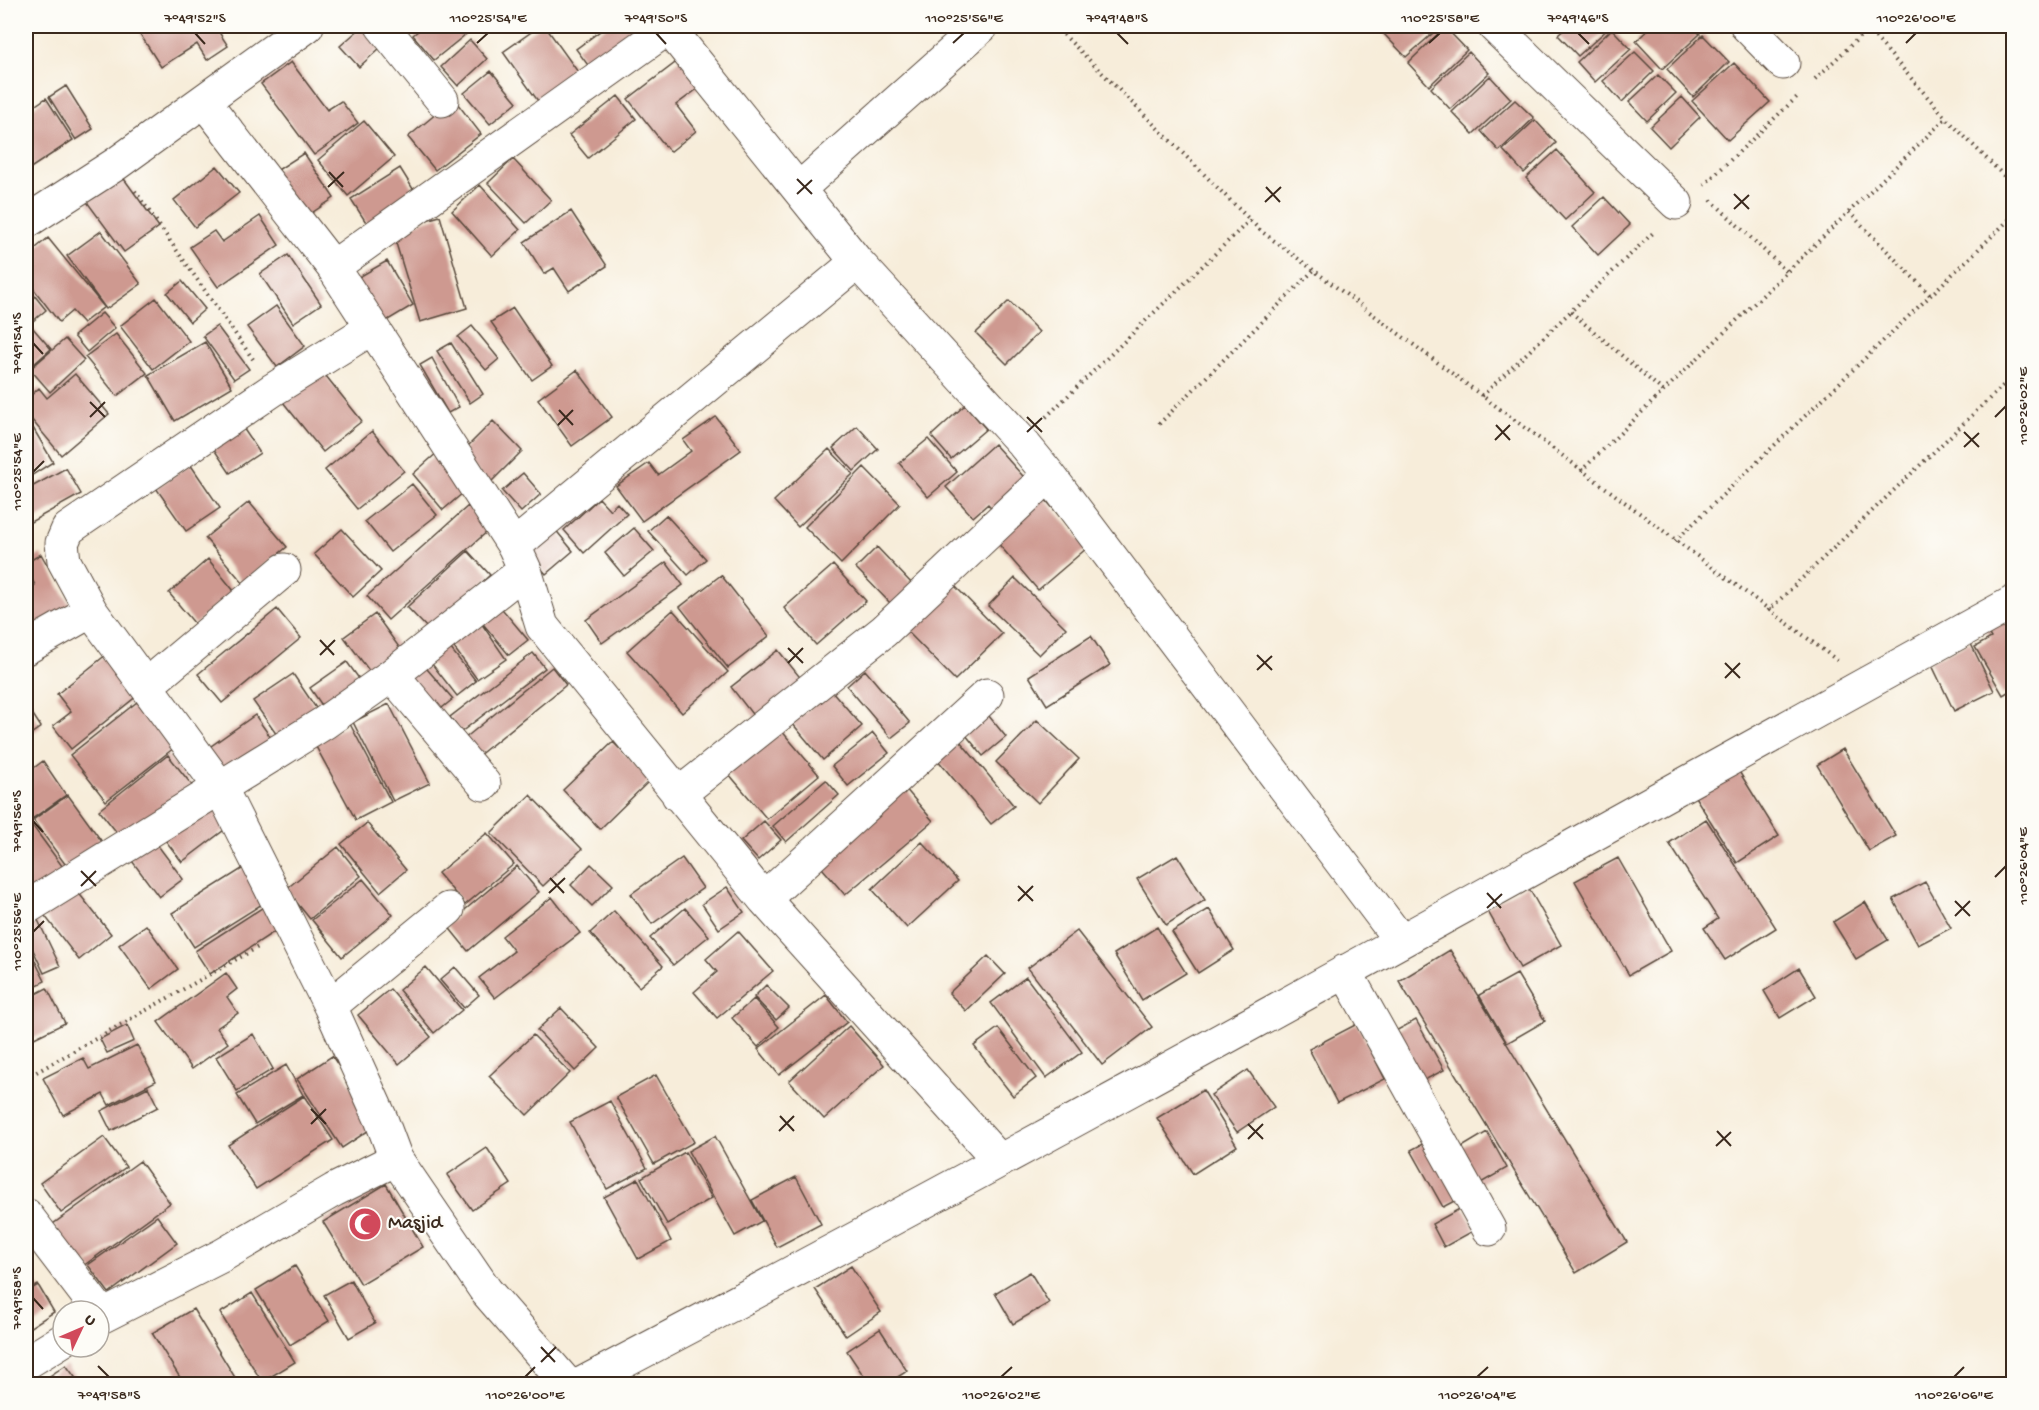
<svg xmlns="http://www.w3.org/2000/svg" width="2039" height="1410" viewBox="0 0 2039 1410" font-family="'Gochi Hand',sans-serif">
<rect width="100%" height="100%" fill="#fdfcf7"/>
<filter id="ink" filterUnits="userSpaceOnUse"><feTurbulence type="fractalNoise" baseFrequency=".0167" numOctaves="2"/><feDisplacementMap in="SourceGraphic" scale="12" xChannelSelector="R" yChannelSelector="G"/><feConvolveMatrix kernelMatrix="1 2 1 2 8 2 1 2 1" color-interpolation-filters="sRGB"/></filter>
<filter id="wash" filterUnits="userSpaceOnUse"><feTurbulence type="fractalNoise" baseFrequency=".008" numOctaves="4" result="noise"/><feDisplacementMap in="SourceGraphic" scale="24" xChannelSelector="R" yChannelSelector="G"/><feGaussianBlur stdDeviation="1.35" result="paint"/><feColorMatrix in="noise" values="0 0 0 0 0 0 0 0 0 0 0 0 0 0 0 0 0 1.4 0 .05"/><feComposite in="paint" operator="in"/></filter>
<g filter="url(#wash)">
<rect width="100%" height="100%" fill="#f7edda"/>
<g id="blocks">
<!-- building -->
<path fill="#ce9990" d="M154 26H215L228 46 207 60 197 44 161 67 140 34Z
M424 26H476L434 60 413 35Z
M540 26H545L583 79 543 108 503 52Z
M607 26H643L647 31 593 72 576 49Z
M1391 26H1441L1406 57 1383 33Z
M1568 26H1611L1578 56 1558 35Z
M1652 26H1692L1700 34 1662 69 1636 41Z
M362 27 380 48 359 67 340 46Z
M1445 27 1467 50 1429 86 1408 63Z
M1612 29 1631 49 1595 82 1577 62Z
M1703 35 1729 62 1693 97 1667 69Z
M470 40 487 59 458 86 441 67Z
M1469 52 1489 73 1450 109 1431 88Z
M1635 52 1654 71 1622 102 1603 81Z
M683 57 704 84 676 105 696 131 670 152 628 99Z
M291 62 327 110 341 101 358 123 314 155 261 84Z
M1734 63 1770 102 1728 140 1692 101Z
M491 71 517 102 490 124 464 93Z
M1658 75 1676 93 1647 121 1629 102Z
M1490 76 1511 99 1473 134 1452 112Z
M66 86 93 129 76 140 49 97Z
M618 96 636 119 588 158 569 135Z
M1682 97 1700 117 1669 147 1650 127Z
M46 98 73 140 26 171V112Z
M454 99 481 134 435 170 408 137Z
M1515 100 1534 118 1499 151 1481 131Z
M1535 120 1556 143 1524 173 1503 150Z
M364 121 394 157 348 196 318 160Z
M1557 150 1595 192 1565 220 1526 178Z
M304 153 334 198 304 218 273 173Z
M513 159 551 200 526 223 488 183Z
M217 166 239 193 195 227 174 200Z
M400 168 418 197 369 227 351 199Z
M122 176 159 227 124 252 87 202Z
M480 185 520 230 492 256 452 211Z
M1604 197 1630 225 1598 255 1572 227Z
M571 211 607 266 569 291 554 268 544 274 524 242Z
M260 216 279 245 218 287 190 247 214 231 222 242Z
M440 216 467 308 420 322 392 230Z
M101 231 141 284 106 309 67 256Z
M48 238 104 307 83 323 72 311 59 322 26 279V256Z
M288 255 321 304 293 323 260 274Z
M387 261 413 305 378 326 352 281Z
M182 281 205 309 190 322 167 293Z
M26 285 46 310 26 327Z
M156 298 189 341 153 369 120 326Z
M1009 301 1039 332 1007 364 976 333Z
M276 306 305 346 277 367 247 327Z
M513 308 552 366 532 380 491 322Z
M102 313 115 328 87 352 74 336Z
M217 326 249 369 234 379 203 336Z
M472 326 499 359 486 370 458 337Z
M32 327 51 349 26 371V332Z
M116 334 147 373 117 396 85 357Z
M65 339 84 360 50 392 30 369Z
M205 342 232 387 175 421 148 375Z
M451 343 483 394 470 403 437 351Z
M432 358 459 407 448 413 420 365Z
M577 370 612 417 572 446 538 399Z
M322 371 362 421 323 452 283 402Z
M75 374 109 414 61 455 26 413V400L39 388 47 398Z
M965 405 986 429 951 459 931 436Z
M716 417 741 450 642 521 616 486 649 463 658 475 691 451 683 440Z
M29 421 53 462 26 479V423Z
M493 421 522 451 489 484 459 455Z
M241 425 260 453 230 473 211 445Z
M857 426 878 449 854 471 833 448Z
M372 431 404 471 357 509 325 470Z
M928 439 957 472 928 497 899 463Z
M994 444 1031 485 998 515 988 504 973 517 946 487Z
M829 449 853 474 798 527 774 501Z
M439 451 470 487 443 510 413 474Z
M190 464 220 508 186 531 156 488Z
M864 467 900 504 841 564 805 527Z
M66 468 81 494 27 524 26 490Z
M523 473 541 494 521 512 502 491Z
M412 484 437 515 390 552 365 521Z
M1038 491 1087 548 1038 590 990 534Z
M599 498 610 510 617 503 627 514 584 553 564 530Z
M249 502 287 547 243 583 205 538Z
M468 506 489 530 388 620 367 596Z
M666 515 706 559 688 575 648 531Z
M554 528 573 551 546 574 526 551Z
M634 528 654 551 624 576 605 553Z
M342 529 381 571 353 597 314 554Z
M877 547 913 585 892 605 856 568Z
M468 551 490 575 430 631 407 607Z
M41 554 71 607 37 628 26 608V590L35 585 26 569V563Z
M208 559 234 591 195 624 169 593Z
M666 562 683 585 602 643 586 620Z
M833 565 866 601 816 645 784 608Z
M721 575 769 636 728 668 680 607Z
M1015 578 1066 628 1039 655 988 606Z
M953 584 1002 634 955 680 907 631Z
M498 604 528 640 509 655 479 619Z
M277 609 301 638 222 703 198 674Z
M673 610 728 672 682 713 627 651Z
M375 614 404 654 373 676 344 637Z
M2003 615 2010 627 2013 625V689L2003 695 1975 647 1991 638 1984 626Z
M479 620 506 659 477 679 449 641Z
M1091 636 1110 665 1047 705 1029 676Z
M1970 642 1994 691 1954 711 1930 661Z
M447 644 476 681 457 696 428 659Z
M778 650 803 681 755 718 731 687Z
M533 653 545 668 461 732 450 717Z
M107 654 138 695 71 749 53 726 71 712 57 694Z
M347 662 368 691 330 717 310 688Z
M421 662 453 699 432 716 401 679Z
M552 667 566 685 478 756 464 739Z
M865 670 910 723 891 738 847 686Z
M293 674 318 711 279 738 253 701Z
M831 690 862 726 823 760 792 723Z
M137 702 174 748 106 801 70 755Z
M26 704 41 727 26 737Z
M389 704 430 783 393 801 353 722Z
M984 710 1006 737 983 756 961 729Z
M255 715 276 745 224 782 204 751Z
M1037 720 1079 759 1038 803 996 762Z
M775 723 819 775 767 819 723 767Z
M350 724 391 802 356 820 314 743Z
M873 733 889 753 848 786 832 766Z
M960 741 1014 806 991 824 937 759Z
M613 742 650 780 600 829 563 790Z
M1843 749 1896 836 1869 851 1817 765Z
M168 755 195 789 126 844 99 810Z
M43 761 66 795 26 823V774Z
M1735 765 1779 836 1737 863 1692 792Z
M826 780 839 795 786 842 773 826Z
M899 781 933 821 845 895 812 856Z
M68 795 108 850 73 875 33 820Z
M530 795 582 849 543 886 491 833Z
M206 797 228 827 182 862 159 832Z
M1706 819 1776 928 1725 960 1704 928 1718 919 1669 843Z
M29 821 68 874 35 899 26 887V824Z
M764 821 781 840 758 860 741 841Z
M367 823 406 870 380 892 341 844Z
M487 833 514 864 465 905 438 873Z
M153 839 183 879 159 897 129 857Z
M922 842 958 881 907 928 872 889Z
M338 847 361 876 310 919 286 889Z
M1177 855 1205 900 1166 925 1137 879Z
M682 858 703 888 652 924 631 894Z
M1618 858 1671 951 1629 975 1575 881Z
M591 864 613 885 592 906 571 885Z
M517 866 539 892 468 951 447 925Z
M245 867 267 901 194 947 172 913Z
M363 879 393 915 342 957 312 920Z
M70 882 111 934 79 960 38 907Z
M1925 882 1951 928 1918 945 1893 899Z
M1527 885 1561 945 1520 968 1486 908Z
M727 887 744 912 719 929 702 904Z
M552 897 580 933 495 998 479 978 514 951 502 936Z
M1865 902 1888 940 1856 959 1833 922Z
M268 904 283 926 210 974 195 951Z
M685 908 709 936 673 965 650 938Z
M1209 909 1234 950 1198 973 1172 932Z
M614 911 663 966 639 987 590 933Z
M36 916 60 966 44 973 26 935V922Z
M146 925 178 969 151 989 119 945Z
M1157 927 1186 973 1142 1000 1114 954Z
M738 931 773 971 717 1018 694 992 717 972 706 959Z
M1077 931 1152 1027 1102 1065 1028 968Z
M26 943 45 981 26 991Z
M1450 950 1627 1242 1576 1273 1399 981Z
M988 956 1005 974 966 1011 949 993Z
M426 967 462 1010 434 1033 399 990Z
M455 967 479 995 464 1008 440 980Z
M1799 968 1816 996 1780 1018 1764 991Z
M226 973 237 989 227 997 238 1013 217 1028 228 1043 192 1069 158 1022Z
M1517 974 1545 1021 1507 1043 1479 995Z
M1026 977 1082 1052 1046 1078 991 1003Z
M766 985 789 1008 776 1020 754 997Z
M47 988 65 1023 26 1042V999Z
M390 989 431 1037 399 1064 358 1015Z
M826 995 847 1022 779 1075 758 1049Z
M754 999 779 1027 758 1047 732 1018Z
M561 1008 599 1048 575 1071 537 1030Z
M1416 1020 1444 1070 1415 1085 1388 1035Z
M1357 1024 1385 1079 1337 1103 1309 1049Z
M127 1025 134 1041 107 1053 100 1039Z
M849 1026 884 1065 824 1119 789 1081Z
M998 1028 1036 1078 1013 1096 974 1046Z
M253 1034 273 1069 237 1091 216 1057Z
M533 1035 570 1073 527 1115 489 1076Z
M137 1045 156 1081 109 1105 103 1094 63 1115 43 1078 83 1058 89 1069Z
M332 1056 377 1125 342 1148 297 1079Z
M286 1065 303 1095 255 1124 237 1095Z
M1248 1070 1274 1107 1237 1132 1211 1095Z
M656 1075 694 1142 654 1164 616 1097Z
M148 1087 158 1107 111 1131 101 1111Z
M1203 1090 1237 1146 1193 1174 1157 1118Z
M304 1096 333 1140 256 1189 228 1145Z
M610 1101 647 1168 607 1189 570 1122Z
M1487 1132 1507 1168 1472 1188 1452 1153Z
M715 1136 762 1221 735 1236 688 1151Z
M104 1137 126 1167 61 1213 40 1183Z
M1430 1140 1462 1197 1443 1207 1411 1150Z
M487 1148 511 1184 472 1210 447 1175Z
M685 1152 712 1198 667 1224 641 1178Z
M140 1161 170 1203 83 1266 53 1224Z
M796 1177 821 1224 777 1247 752 1200Z
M638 1179 671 1241 638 1259 604 1197Z
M386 1184 423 1247 361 1284 323 1222Z
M1463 1207 1475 1230 1444 1247 1432 1224Z
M157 1216 177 1243 109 1293 88 1265Z
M295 1266 329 1321 290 1345 256 1290Z
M851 1266 881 1312 846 1336 815 1289Z
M1030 1272 1049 1303 1013 1324 995 1293Z
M351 1280 375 1323 349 1338 324 1295Z
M38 1285 54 1312 26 1330V1292Z
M252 1293 295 1362 262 1382 220 1313Z
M193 1309 239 1384H184L152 1333Z
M880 1329 907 1371 887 1384H869L847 1351Z
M66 1365 80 1384H38Z"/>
</g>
</g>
<g filter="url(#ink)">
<use href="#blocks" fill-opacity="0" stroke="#57473a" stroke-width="1.5"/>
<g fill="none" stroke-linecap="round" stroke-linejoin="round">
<!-- minor casing -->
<g stroke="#57473a" stroke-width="35">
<path id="minor" d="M382 26 442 100
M667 26 857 262 1021 441 1049 475 1400 940
M1494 26 1676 203
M1747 26 1783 63
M204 101 333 267 514 546 525 570 542 626 764 899 999 1160
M799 189 982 26
M26 222 116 164 307 26
M333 267 668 28
M372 328 274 389 68 529 62 543 64 561 91 611 220 787 330 1006 381 1119 396 1159
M514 546 857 262
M26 648 91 611
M392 675 484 784
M146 686 284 570
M678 795 884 631 1049 475
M764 899 987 695
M26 908 324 723 392 675 525 570
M1345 971 1489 1229
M330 1006 448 909
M26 1215 103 1316 223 1255 334 1190 396 1159 486 1291 567 1384
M26 1363 63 1340
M581 1384C1063 1132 1537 865 2014 602"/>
</g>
<!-- path -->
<path stroke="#57473a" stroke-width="4" stroke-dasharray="1.5 4.5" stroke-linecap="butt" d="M1055 26 1261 231 1838 661
M1815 79 1868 29 1946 118
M1704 185 1797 97
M135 191 255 362
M1711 200 1787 272
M1849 212 1930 295
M1571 312 1663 391
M1482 396 1655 231
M1046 417 1250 220
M1159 424 1314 270
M1581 471 1946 118 2014 186
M1675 541 2014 215
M1768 611 2014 375
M26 1078 260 946"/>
<!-- minor -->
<use href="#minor" stroke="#fff" stroke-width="33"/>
</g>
</g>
<!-- ticks -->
<path fill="none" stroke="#3b2a1e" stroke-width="2" d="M195 33 205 44M656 33 666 44M1117 33 1128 44M1578 33 1589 44M477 43 488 33M953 43 964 33M1429 43 1440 33M1906 43 1916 33M329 172 343 187M797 179 812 194M328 187 344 172M1266 187 1280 202M797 194 812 180M1734 194 1749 209M1265 202 1281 187M1734 209 1749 195M33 343 43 354M90 402 105 417M559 410 573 425M90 417 105 402M1027 417 1042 432M1995 417 2006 406M558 425 573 410M1496 425 1510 440M1027 432 1042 418M1964 432 1979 447M1495 440 1510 425M1964 447 1979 433M33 472 44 461M320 640 334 655M788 648 803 663M320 655 335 640M1257 655 1272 670M788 663 803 648M1725 663 1740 678M1257 670 1272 656M1725 678 1740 663M33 821 43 832M81 871 96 886M1995 877 2006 866M550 878 564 893M81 886 96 871M1018 886 1033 901M549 893 565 878M1487 893 1501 908M1018 901 1033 886M1955 901 1970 916M1487 908 1502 894M1955 916 1970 901M33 932 44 921M311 1109 326 1124M780 1116 794 1131M311 1124 326 1109M1248 1124 1263 1139M779 1131 794 1116M1717 1131 1731 1146M1248 1139 1263 1124M1716 1146 1731 1132M33 1298 43 1309M541 1347 555 1362M541 1362 556 1347M98 1366 109 1377M525 1377 535 1367M1001 1377 1012 1367M1477 1377 1488 1367M1954 1377 1964 1367"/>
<!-- icons -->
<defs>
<g id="mosque-disc" transform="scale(1.725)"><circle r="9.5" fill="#d1495b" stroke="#fdfcf7"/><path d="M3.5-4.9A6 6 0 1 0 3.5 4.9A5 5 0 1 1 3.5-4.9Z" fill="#fff"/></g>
</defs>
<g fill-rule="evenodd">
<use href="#mosque-disc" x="365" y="1224"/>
</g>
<g text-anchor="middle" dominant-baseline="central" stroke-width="4.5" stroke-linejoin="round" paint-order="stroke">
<!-- poi labels -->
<g font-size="20" fill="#3b2a1e" stroke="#fdfcf7" text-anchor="start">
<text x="388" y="1224">Masjid</text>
</g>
</g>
<!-- margin -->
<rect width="2039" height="1410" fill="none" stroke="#fdfcf7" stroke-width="66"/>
<!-- north arrow -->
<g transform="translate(81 1329) rotate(46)"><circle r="28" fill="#fdfcf7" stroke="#afa8a0" stroke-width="1.5"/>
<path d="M0-4.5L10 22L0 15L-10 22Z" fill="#d1495b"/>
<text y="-9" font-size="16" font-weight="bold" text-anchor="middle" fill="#3b2a1e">U</text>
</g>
<rect x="33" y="33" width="1973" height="1344" fill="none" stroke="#3b2a1e" stroke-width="2"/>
<g font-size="15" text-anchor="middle" fill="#3b2a1e">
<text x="195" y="22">7°49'52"S</text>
<text x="488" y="22">110°25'54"E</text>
<text x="656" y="22">7°49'50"S</text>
<text x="964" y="22">110°25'56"E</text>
<text x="1117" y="22">7°49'48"S</text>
<text x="1440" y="22">110°25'58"E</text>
<text x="1578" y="22">7°49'46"S</text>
<text x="1916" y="22">110°26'00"E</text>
<text transform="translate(16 343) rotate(-90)" y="5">7°49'54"S</text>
<text transform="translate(2022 406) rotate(-90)" y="5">110°26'02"E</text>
<text transform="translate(16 472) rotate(-90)" y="5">110°25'54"E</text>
<text transform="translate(16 821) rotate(-90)" y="5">7°49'56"S</text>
<text transform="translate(2022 866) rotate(-90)" y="5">110°26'04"E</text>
<text transform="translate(16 932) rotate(-90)" y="5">110°25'56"E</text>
<text transform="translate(16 1298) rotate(-90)" y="5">7°49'58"S</text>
<text x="109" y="1399">7°49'58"S</text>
<text x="525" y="1399">110°26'00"E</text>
<text x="1001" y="1399">110°26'02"E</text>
<text x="1477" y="1399">110°26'04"E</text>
<text x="1954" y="1399">110°26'06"E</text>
</g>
</svg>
